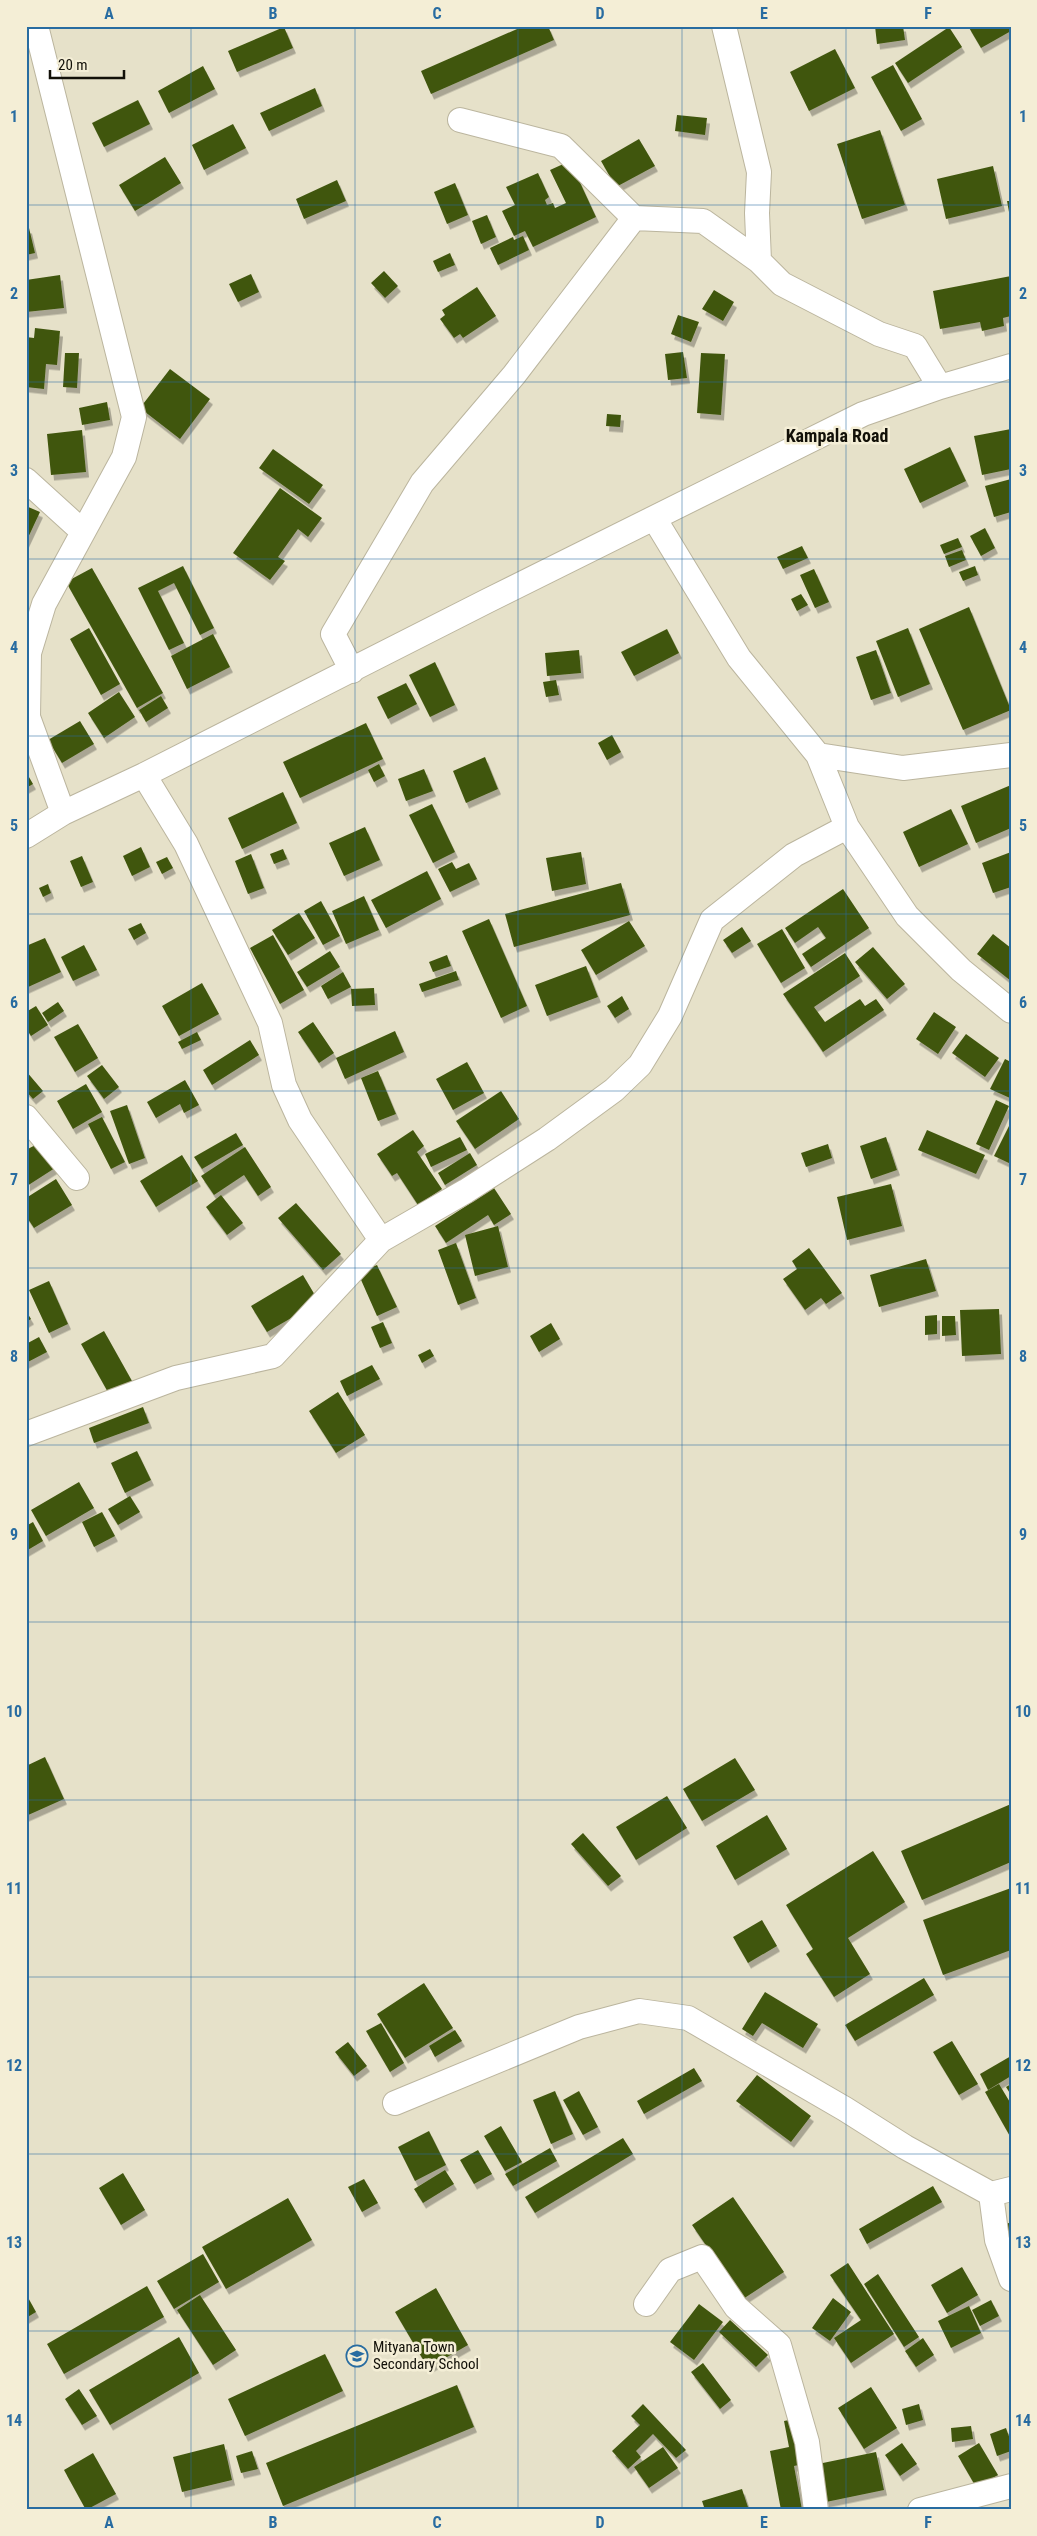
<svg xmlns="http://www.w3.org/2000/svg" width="1037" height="2536" viewBox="0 0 1037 2536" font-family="'Roboto Condensed',sans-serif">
<defs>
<filter id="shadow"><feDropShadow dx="3" dy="5.5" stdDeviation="0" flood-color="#0004"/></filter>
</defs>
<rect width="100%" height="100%" fill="#e6e1c9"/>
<!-- building -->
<path fill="#415610" filter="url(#shadow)" d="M524 26H548L554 40 431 94 421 71Z
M875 26H903L905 40 877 44Z
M968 26H1011V31L981 48Z
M284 27 293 48 237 72 228 51Z
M949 27 962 47 908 83 895 63Z
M835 49 855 88 809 111 790 72Z
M893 65 922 119 901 131 871 77Z
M203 66 215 89 169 113 158 91Z
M315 88 322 106 269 131 260 113Z
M138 100 150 124 104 147 92 123Z
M677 115 707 118 705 135 675 131Z
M233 124 246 148 204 170 192 145Z
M880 130 905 205 862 219 837 144Z
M639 139 655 166 616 187 601 161Z
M165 157 181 183 135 211 119 185Z
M570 161 596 217 533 247 525 231 514 236 502 211 515 205 506 187 538 173 549 197 545 200 547 205 553 203 555 208 566 203 550 170Z
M993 166 1002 206 946 219 937 179Z
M337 180 346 201 304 219 296 199Z
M455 183 468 215 447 224 434 192Z
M1007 201H1011V211L1009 212Z
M487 215 496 237 481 244 472 221Z
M26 228H29L35 253 26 255Z
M523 236 529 250 498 265 490 248 513 237 514 240Z
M450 253 455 265 438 272 433 261Z
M384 271 398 286 385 298 371 283Z
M251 274 259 292 238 302 229 284Z
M60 275 64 308 26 312V280Z
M1011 276V316L1003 318 1004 326 982 331 980 322 940 329 933 291Z
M477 287 496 316 463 338 460 334 454 338 440 319 445 315 442 310Z
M714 290 734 302 723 321 702 309Z
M678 315 699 322 691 342 671 334Z
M35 328 60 331 57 365 46 364 44 389 26 387V337L34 338Z
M683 352 687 378 668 380 665 354Z
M65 353H79L77 388 63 387Z
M701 353 725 354 721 415 697 413Z
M170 369 210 399 180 439 140 408Z
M107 402 110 420 82 425 79 408Z
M607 414 621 415 620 427 606 426Z
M1011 429V469L982 475 974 436Z
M82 430 86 472 51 475 47 434Z
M950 447 966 481 920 503 904 469Z
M273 449 323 485 309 504 259 468Z
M1011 479V512L994 517 985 486Z
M280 488 322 518 308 537 298 529 278 557 285 561 270 580 233 553Z
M26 506 40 512 26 542Z
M985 528 995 548 981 556 970 536Z
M958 538 962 547 944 554 940 545Z
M802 546 808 558 783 569 777 557Z
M962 550 966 560 949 567 945 556Z
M183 566 214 628 200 635 174 583 158 591 184 643 169 650 138 588Z
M975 566 978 575 963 581 959 572Z
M92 568 163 693 137 708 66 582Z
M814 569 829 602 815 608 800 575Z
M801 594 808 605 797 611 791 599Z
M969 607 1011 710 963 730 919 629Z
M89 628 120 684 101 695 70 639Z
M908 628 930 684 898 697 876 641Z
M667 629 679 653 634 676 621 652Z
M213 634 230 667 187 689 171 656Z
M579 650 581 673 547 676 545 653Z
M876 650 891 693 871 700 856 657Z
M435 662 455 705 430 717 409 675Z
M556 680 559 695 546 697 543 682Z
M406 683 417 704 388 719 377 697Z
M119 692 135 717 104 738 88 713Z
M161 696 168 708 146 722 139 710Z
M80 721 94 744 62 763 48 740Z
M366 723 383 759 300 798 283 762Z
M612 735 621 752 607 760 598 743Z
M485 757 498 789 466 803 453 771Z
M379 764 385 776 374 782 368 770Z
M424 769 433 791 406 801 398 779Z
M26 772 33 784 26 788Z
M1011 785V828L976 843 961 806Z
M283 792 297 823 242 849 228 818Z
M432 804 455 852 433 863 409 815Z
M951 809 968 844 919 867 903 832Z
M365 827 380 860 344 876 329 843Z
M141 847 150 867 132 876 123 856Z
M283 849 287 859 274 864 270 854Z
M581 852 586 884 552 891 546 858Z
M1011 852V887L993 893 982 863Z
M251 854 264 888 248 894 235 861Z
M82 856 93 882 81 887 70 861Z
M167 857 173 868 162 874 156 862Z
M452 862 456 869 469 863 477 879 450 892 438 869Z
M427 871 441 899 386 928 371 900Z
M621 883 630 915 514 947 505 914Z
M48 884 51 893 43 897 39 888Z
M843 889 869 928 811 967 802 954 826 938 818 927 795 943 785 928Z
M364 896 379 930 346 944 332 911Z
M321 901 340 936 323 945 304 911Z
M299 913 315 938 288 955 272 930Z
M489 919 527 1006 501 1018 462 931Z
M629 921 645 946 596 975 581 950Z
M141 923 146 933 134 940 128 929Z
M742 927 751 941 732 953 723 940Z
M782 929 805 968 781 983 757 944Z
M993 934 1011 948V981L977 954Z
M273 935 304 990 280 1004 250 948Z
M45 938 61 972 26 988V946Z
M84 945 97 970 73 981 61 957Z
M873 947 905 984 887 999 855 962Z
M330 951 340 967 307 987 297 972Z
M845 953 860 976 814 1007 825 1022 860 999 865 1006 876 999 884 1010 823 1052 783 994Z
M447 955 451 966 433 972 429 962Z
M586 966 598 997 547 1016 535 985Z
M456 971 459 980 422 992 419 984Z
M343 972 351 987 328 999 321 986Z
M202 983 219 1014 179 1036 162 1006Z
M374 988 375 1005 352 1006 351 989Z
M622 996 629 1009 615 1018 607 1006Z
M58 1002 64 1011 48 1022 42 1013Z
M36 1006 48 1025 31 1036 26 1028V1012Z
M934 1012 956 1027 938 1054 916 1039Z
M313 1022 334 1053 319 1063 298 1032Z
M78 1024 98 1058 75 1072 54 1037Z
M395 1031 404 1052 345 1079 336 1058Z
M197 1032 201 1040 182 1049 178 1042Z
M966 1034 999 1058 985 1077 952 1053Z
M250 1040 259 1055 212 1085 203 1070Z
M1005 1059 1011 1062 1010 1098 990 1089Z
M467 1062 484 1093 453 1110 436 1079Z
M102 1065 119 1087 104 1099 87 1076Z
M26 1071 43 1091 33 1099 26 1091Z
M378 1071 396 1114 378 1121 361 1078Z
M185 1080 199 1105 184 1113 180 1104 156 1118 147 1102Z
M86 1084 102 1112 73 1129 57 1101Z
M501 1091 519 1119 475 1149 456 1121Z
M996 1100 1009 1106 989 1150 976 1144Z
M127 1105 145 1158 129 1164 110 1111Z
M102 1117 125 1162 111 1169 88 1124Z
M1011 1122V1164L994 1156Z
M413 1130 424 1146 417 1152 442 1189 418 1205 397 1173 392 1176 377 1154Z
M927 1130 985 1155 976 1174 918 1150Z
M236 1133 243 1145 202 1169 194 1157Z
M460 1137 467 1150 431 1167 425 1154Z
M886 1137 897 1170 871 1179 860 1146Z
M39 1143 55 1168 27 1186 26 1150Z
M828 1144 832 1158 806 1167 801 1153Z
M245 1147 271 1187 258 1196 244 1175 214 1195 201 1176Z
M470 1153 477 1165 445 1185 438 1173Z
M182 1155 198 1181 156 1207 140 1181Z
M56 1179 72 1205 34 1228 26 1216V1198Z
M891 1184 902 1226 847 1240 837 1197Z
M494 1188 511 1214 494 1225 488 1215 446 1243 435 1226Z
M221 1195 243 1223 227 1235 206 1207Z
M296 1203 341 1254 323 1270 278 1218Z
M498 1226 508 1267 475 1276 465 1235Z
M456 1243 476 1298 458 1305 438 1250Z
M809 1248 842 1293 826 1304 821 1298 805 1310 783 1279 797 1269 792 1261Z
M926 1259 936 1291 879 1307 870 1275Z
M377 1265 397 1307 377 1316 358 1273Z
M303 1275 319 1302 267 1332 251 1306Z
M49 1281 68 1324 49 1333 29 1290Z
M999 1309 1001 1354 962 1356 960 1310Z
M26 1311 31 1319 26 1322Z
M937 1315V1334L925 1335V1316Z
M942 1316H955L956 1335 942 1336Z
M383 1322 392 1343 380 1348 371 1327Z
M551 1323 560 1339 539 1352 530 1336Z
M104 1331 132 1381 109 1394 81 1344Z
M39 1337 47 1352 26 1363V1344Z
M430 1349 434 1356 422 1363 418 1355Z
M372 1365 380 1379 347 1396 340 1381Z
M338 1392 365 1435 336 1453 309 1411Z
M143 1407 149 1423 94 1443 89 1428Z
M137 1451 151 1480 125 1493 111 1463Z
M79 1482 94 1508 46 1536 31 1510Z
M130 1496 140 1512 118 1525 108 1509Z
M102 1512 115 1536 94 1547 82 1522Z
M33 1522 43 1541 26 1551V1526Z
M45 1757 64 1799 26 1816V1766Z
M735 1758 755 1790 702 1821 683 1789Z
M667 1796 687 1828 636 1860 616 1827Z
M1011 1804V1862L922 1900 901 1851Z
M767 1815 787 1849 735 1880 716 1846Z
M583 1833 621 1876 608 1886 571 1844Z
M873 1851 905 1902 848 1938 870 1974 834 1997 806 1954 813 1949 786 1905Z
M1011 1888V1950L943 1975 923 1920Z
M762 1920 777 1946 748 1963 733 1937Z
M924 1978 934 1995 855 2041 845 2025Z
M424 1983 453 2028 405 2058 377 2014Z
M765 1992 818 2024 803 2048 762 2023 753 2036 742 2029Z
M381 2023 404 2063 390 2072 366 2031Z
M455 2030 462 2041 435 2057 429 2046Z
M952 2041 978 2084 959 2095 933 2052Z
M348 2042 367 2066 354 2076 335 2052Z
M1011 2056V2076L988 2090 980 2074Z
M694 2068 702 2081 644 2114 637 2101Z
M757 2075 811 2116 791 2142 736 2101Z
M999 2084 1011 2104V2138L985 2092Z
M1011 2084V2095L1006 2087Z
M555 2091 573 2134 551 2144 533 2100Z
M579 2091 598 2127 583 2135 563 2100Z
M501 2126 522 2162 505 2171 484 2136Z
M429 2131 446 2165 415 2181 398 2147Z
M623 2138 633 2154 535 2213 525 2197Z
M550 2148 557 2161 513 2186 505 2174Z
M478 2150 492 2174 474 2184 460 2160Z
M445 2170 454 2184 423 2203 414 2189Z
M123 2173 145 2210 121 2225 99 2188Z
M364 2179 378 2203 362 2212 348 2187Z
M933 2186 942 2202 867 2244 859 2229Z
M733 2197 784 2272 743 2299 692 2225Z
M288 2198 312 2240 226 2289 202 2247Z
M1011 2222V2248L1002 2226Z
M203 2254 219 2282 174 2309 157 2281Z
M848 2263 894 2334 851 2363 834 2338 861 2320 830 2275Z
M962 2267 978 2295 947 2313 931 2285Z
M878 2274 919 2337 904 2347 864 2284Z
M147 2286 164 2317 64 2374 47 2344Z
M436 2288 468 2345 428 2368 395 2312Z
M26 2294 36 2312 26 2318Z
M200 2295 236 2350 213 2365 177 2310Z
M833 2298 851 2312 830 2341 812 2328Z
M991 2300 999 2316 980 2326 972 2310Z
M699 2304 723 2322 694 2360 670 2342Z
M969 2306 981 2333 951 2348 938 2321Z
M730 2320 768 2355 756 2367 719 2332Z
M179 2337 199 2373 110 2425 89 2390Z
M923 2338 934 2355 916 2367 905 2351Z
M325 2354 343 2391 245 2436 228 2399Z
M703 2363 731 2400 720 2409 691 2372Z
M457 2385 474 2427 283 2506 266 2463Z
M871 2387 897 2428 864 2449 838 2408Z
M79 2389 97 2416 82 2425 65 2399Z
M643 2404 686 2450 676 2458 653 2434 636 2451 641 2457 628 2469 612 2451 640 2425 631 2416Z
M919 2404 923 2420 906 2425 902 2409Z
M799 2418 807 2463 794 2466 802 2510H781L770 2451 789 2447 784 2421Z
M971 2426 973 2439 952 2442 951 2428Z
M1006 2428 1011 2442V2451L997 2456 990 2434Z
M902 2443 917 2464 900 2476 885 2455Z
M979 2443 998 2475 976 2487 958 2456Z
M224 2444 232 2480 182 2492 173 2457Z
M663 2447 678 2468 649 2488 634 2467Z
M252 2451 258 2469 241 2473 236 2456Z
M876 2452 884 2490 826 2502 818 2464Z
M93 2453 116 2494 86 2510 64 2470Z
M742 2489 749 2510H705L702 2501Z"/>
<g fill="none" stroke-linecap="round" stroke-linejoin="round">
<!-- minor casing -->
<g stroke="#bbb59e" stroke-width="26">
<path id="minor" d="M36 26 134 417 124 457 44 604 29 653 28 717 63 813
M724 26 759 172 757 213 759 261 782 284 879 334 915 346 940 387
M460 120 561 146 634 218 703 221 759 261
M26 480 82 531
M654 518 739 658 818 755 903 768 1011 755
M352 671 333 634 422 483 514 375 634 218
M847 827 907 916 961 970 1011 1011
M26 836 63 813 144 775 487 601 863 414 940 387 1011 366
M26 1117 77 1178
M381 1240 466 1191 547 1139 614 1090 640 1065 670 1016 712 920 794 855 847 827 818 755
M26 1434 176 1378 273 1356 381 1240 300 1120 284 1085 270 1023 186 844 144 775
M395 2103 579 2027 639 2011 688 2018 845 2109 905 2147 991 2194 1011 2189
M991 2194 997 2240 1011 2279
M646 2304 670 2270 702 2257 736 2307 779 2345 807 2442 816 2510
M920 2510 1011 2486"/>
</g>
<!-- minor -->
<use href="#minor" stroke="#fff" stroke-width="24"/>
</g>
<!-- grid -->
<path fill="none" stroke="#286ca1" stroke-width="1" stroke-opacity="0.55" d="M191 26V2510M355 26V2510M518 26V2510M682 26V2510M846 26V2510M26 205H1011M26 382H1011M26 559H1011M26 736H1011M26 914H1011M26 1091H1011M26 1268H1011M26 1445H1011M26 1622H1011M26 1800H1011M26 1977H1011M26 2154H1011M26 2331H1011"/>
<!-- icons -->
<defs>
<g id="school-ring" transform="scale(1.125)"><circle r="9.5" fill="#f4eed6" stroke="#286ca1" stroke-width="1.5"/><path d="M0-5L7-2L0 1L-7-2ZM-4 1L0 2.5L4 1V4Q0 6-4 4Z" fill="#286ca1"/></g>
</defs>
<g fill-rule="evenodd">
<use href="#school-ring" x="357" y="2356"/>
</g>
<g text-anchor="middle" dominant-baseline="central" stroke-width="5" stroke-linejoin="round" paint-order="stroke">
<!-- poi labels -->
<g font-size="15" fill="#121008" stroke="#f4eed6" text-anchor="start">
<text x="373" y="2347">Mityana Town<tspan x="373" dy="17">Secondary School</tspan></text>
</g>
<!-- quarter labels -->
<g font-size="18" font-weight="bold" fill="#121008" stroke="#f4eed6">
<text x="837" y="435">Kampala Road</text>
</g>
</g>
<!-- border -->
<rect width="1037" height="2536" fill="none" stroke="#f4eed6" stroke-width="55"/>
<!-- scale -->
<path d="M50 70v8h74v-8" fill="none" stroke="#121008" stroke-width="2.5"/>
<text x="58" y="70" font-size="15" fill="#121008" stroke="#f4eed6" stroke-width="4" paint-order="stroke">20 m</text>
<rect x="28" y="28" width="982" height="2480" fill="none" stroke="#286ca1" stroke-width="2"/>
<g font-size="16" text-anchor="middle" font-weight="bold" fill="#286ca1">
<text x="109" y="19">A</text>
<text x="273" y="19">B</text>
<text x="437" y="19">C</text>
<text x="600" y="19">D</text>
<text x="764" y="19">E</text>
<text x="928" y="19">F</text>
<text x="14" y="122">1</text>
<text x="1023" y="122">1</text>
<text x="14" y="299">2</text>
<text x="1023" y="299">2</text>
<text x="14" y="476">3</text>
<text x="1023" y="476">3</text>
<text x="14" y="653">4</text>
<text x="1023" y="653">4</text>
<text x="14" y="831">5</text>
<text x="1023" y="831">5</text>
<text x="14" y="1008">6</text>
<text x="1023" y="1008">6</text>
<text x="14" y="1185">7</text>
<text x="1023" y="1185">7</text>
<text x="14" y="1362">8</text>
<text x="1023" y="1362">8</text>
<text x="14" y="1540">9</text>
<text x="1023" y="1540">9</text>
<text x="14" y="1717">10</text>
<text x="1023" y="1717">10</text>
<text x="14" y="1894">11</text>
<text x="1023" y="1894">11</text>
<text x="14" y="2071">12</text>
<text x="1023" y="2071">12</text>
<text x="14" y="2248">13</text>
<text x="1023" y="2248">13</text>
<text x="14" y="2426">14</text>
<text x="1023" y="2426">14</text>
<text x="109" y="2528">A</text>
<text x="273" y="2528">B</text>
<text x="437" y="2528">C</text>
<text x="600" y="2528">D</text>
<text x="764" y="2528">E</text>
<text x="928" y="2528">F</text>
</g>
</svg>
